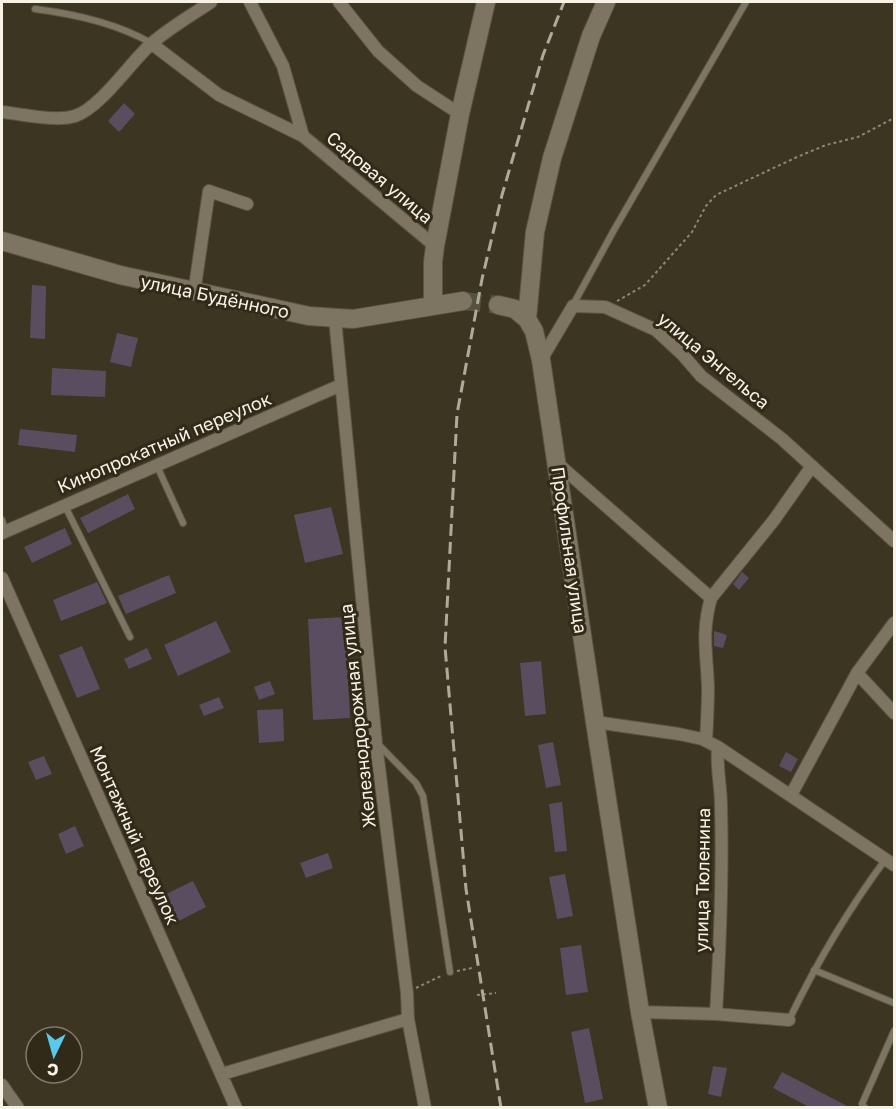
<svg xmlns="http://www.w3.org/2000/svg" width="896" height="1109" viewBox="0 0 896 1109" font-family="'Golos Text',sans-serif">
<rect width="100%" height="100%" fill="#3b3522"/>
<!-- building -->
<path fill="#584e60" d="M124 103 135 114 119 132 108 121Z
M32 285 46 286 45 339 30 338Z
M117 333 138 338 131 367 110 362Z
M52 368 106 371 105 397 51 395Z
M20 429 77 435 75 452 18 445Z
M128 494 135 509 88 533 80 518Z
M331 507 343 554 305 563 294 515Z
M65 528 72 544 32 563 24 547Z
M742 572 749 578 739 590 733 584Z
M169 575 176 593 126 614 118 596Z
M97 582 107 603 61 621 53 600Z
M345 617 350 718 313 720 308 619Z
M216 621 231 652 178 676 164 645Z
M714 631 727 635 723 648 714 646Z
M82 646 100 689 77 698 59 655Z
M147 648 152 659 129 669 124 659Z
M541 661 546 714 525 716 520 663Z
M270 681 275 694 259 700 254 687Z
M219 697 224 708 204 716 199 705Z
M283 709 284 741 259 743 257 710Z
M553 742 561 785 546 788 538 745Z
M786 752 798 759 791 772 779 766Z
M44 756 52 774 36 780 28 762Z
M562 802 567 851 555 852 549 804Z
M75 826 84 846 66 854 58 834Z
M328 853 333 868 306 878 300 863Z
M565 874 573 916 557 919 549 877Z
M193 881 206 907 175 923 162 896Z
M581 945 588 992 566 995 560 948Z
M589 1028 603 1099 585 1103 571 1032Z
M713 1066 727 1068 721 1097 708 1094Z
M782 1072 849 1107H809L773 1088Z"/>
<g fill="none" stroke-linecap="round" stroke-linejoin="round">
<!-- secondary-tunnel -->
<path stroke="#57513f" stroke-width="18" stroke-dasharray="18 9" stroke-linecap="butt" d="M463 301 498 305"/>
<!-- lane casing -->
<g stroke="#595444" stroke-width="8">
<path id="lane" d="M35 9C75 14 116 23 151 43
M573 305 614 230 746 2
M157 466 183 523
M65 506 130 637
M2 520 5 531
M379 745 416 783 423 796 450 972
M814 970 894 1003
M789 1020C816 964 848 910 885 860
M865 1108 862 1104 894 1031"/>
</g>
<!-- street casing -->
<g stroke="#595444" stroke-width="14">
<path id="street" d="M250 2 283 66 303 136 435 246
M339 2 378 51 417 86 460 114
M152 44 219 95 303 136
M2 112C21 114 56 122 75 116 100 108 130 63 151 44 169 28 192 15 211 2
M194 293 209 191 247 204
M335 319 376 743 407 993 408 1019 425 1108
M541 360 573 306 605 307 656 330 682 354 701 376 782 439 894 541
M557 463 711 598
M2 533 341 385
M2 578 236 1108
M857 673 894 713
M595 722 679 734 702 739 718 747 894 865
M706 741C707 723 708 706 708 688 707 654 701 633 711 598L774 520 812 466
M791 795 857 673 894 623
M640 1012 716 1014 789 1020
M716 1014C720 945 723 875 721 806 721 786 716 767 718 747
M222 1074 408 1019
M2 1085 18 1108"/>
</g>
<!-- secondary casing -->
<g stroke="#595444" stroke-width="20">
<path id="secondary" d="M606 2 591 36 552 158 535 232 527 319 534 331 541 360 595 722 640 1012 658 1108
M2 241 120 275 309 316 353 319 463 301
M498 305 515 309 527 319
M433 306V262L435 246 460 114 486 2"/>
</g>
<!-- path -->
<path stroke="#8c8777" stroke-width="2" stroke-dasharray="3 3" stroke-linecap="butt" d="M617 301 645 285 692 232 706 206 716 195 797 157 826 145 858 137 894 118
M457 971 472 968
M416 988 443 975
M477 995 496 993"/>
<!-- lane -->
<use href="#lane" stroke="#7d7561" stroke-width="6"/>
<!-- street -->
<use href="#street" stroke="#7d7561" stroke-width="12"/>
<!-- secondary -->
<use href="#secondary" stroke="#7d7561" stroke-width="18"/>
<!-- rail -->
<path stroke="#afaa9b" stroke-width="3" stroke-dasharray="12 6" stroke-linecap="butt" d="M501 1108 466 889 445 647 457 414 482 279 502 195 543 55 564 2"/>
</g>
<g text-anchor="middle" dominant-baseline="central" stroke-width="6" stroke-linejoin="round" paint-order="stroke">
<!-- street labels -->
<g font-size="18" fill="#f6f2e6" stroke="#312a19">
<text transform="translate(380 177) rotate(40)">Садовая улица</text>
<text transform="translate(215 296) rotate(12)">улица Будённого</text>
<text transform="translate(714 360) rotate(40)">улица Энгельса</text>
<text transform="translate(164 442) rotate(-23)">Кинопрокатный переулок</text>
<text transform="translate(570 550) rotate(82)">Профильная улица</text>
<text transform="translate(357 716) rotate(-96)">Железнодорожная улица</text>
<text transform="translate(135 835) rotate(66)">Монтажный переулок</text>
<text transform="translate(702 880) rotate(-89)">улица Тюленина</text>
</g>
</g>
<!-- border -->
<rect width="896" height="1109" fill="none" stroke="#f6f2e6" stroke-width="6"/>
<!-- north arrow -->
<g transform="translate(54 1055) rotate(185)"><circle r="28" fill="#312a19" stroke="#807a6b" stroke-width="1.5"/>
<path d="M0-4.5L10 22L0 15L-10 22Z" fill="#5ac8e6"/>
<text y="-9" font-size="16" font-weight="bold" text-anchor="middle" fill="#f6f2e6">С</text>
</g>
</svg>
